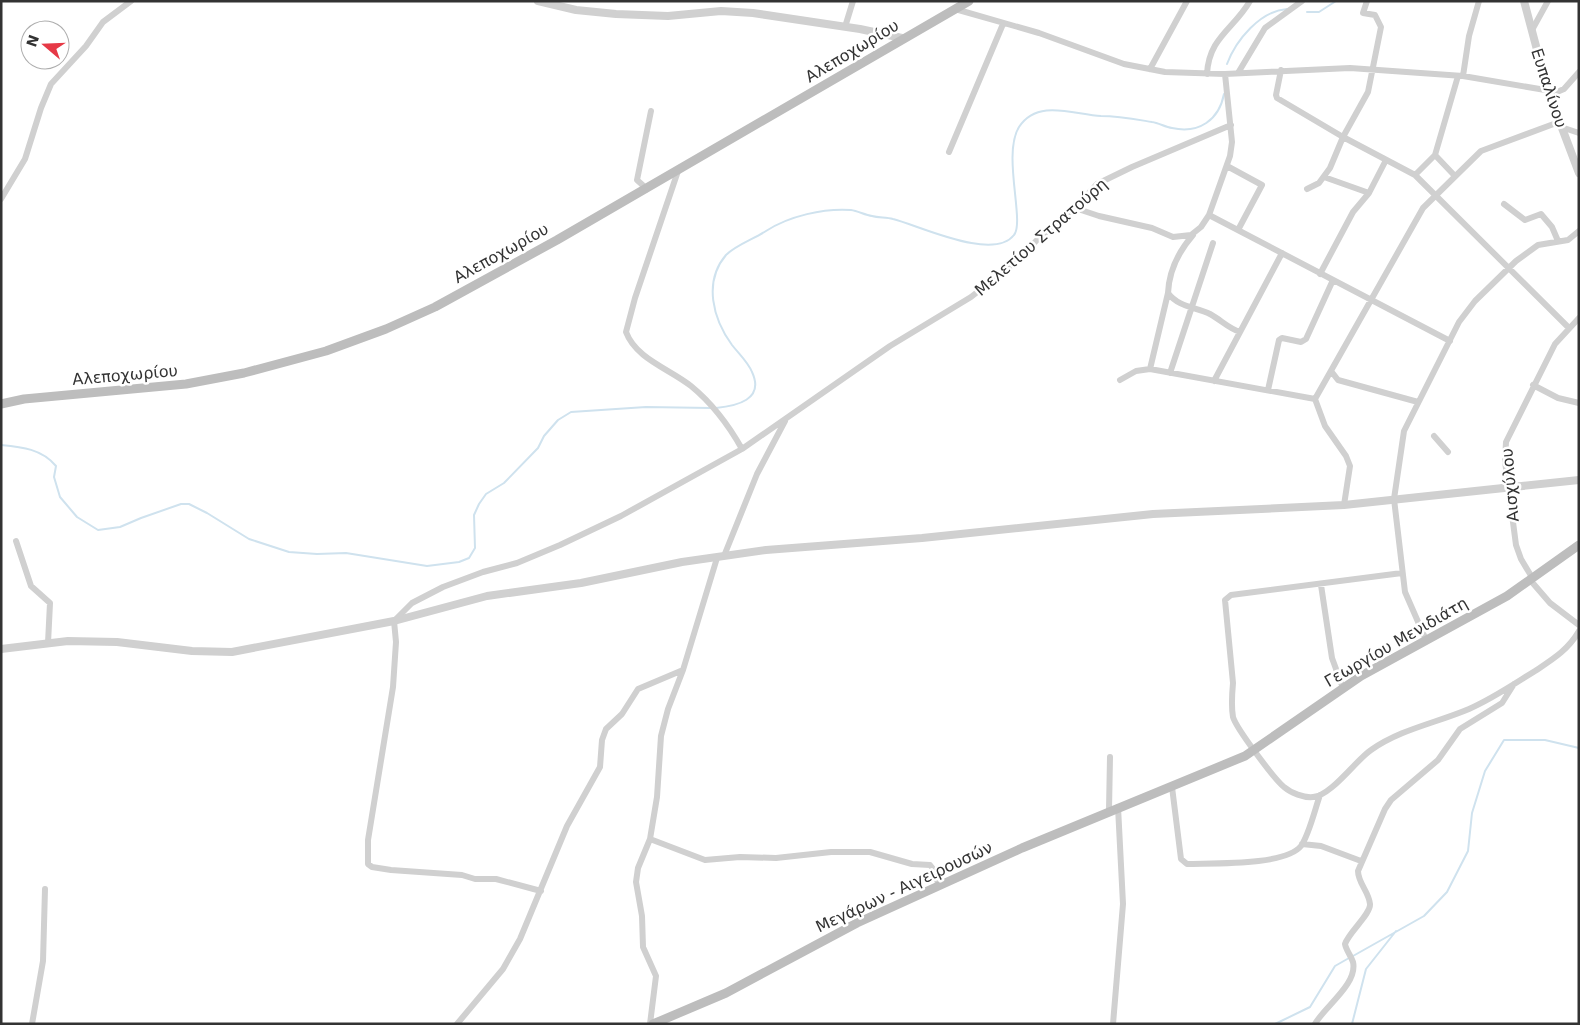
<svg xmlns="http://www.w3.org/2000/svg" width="1580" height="1025" viewBox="0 0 1580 1025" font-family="'DejaVu Sans',sans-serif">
<rect width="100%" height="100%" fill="#fff"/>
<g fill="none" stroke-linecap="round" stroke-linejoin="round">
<!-- stream -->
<path stroke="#cfe2ee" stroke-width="2" d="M1307 12H1319L1336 1
M1227 64C1236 40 1260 11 1287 9
M716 408C736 406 765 400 752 372 748 362 739 354 732 345 713 319 703 282 726 255 736 245 754 239 766 231 789 216 824 208 851 210 858 211 865 215 872 216 879 218 886 217 893 219 918 225 993 262 1014 235 1025 222 1002 154 1019 127 1038 98 1075 115 1101 116 1119 116 1134 119 1152 122 1159 123 1165 127 1172 128 1199 134 1219 120 1224 94
M1 445C22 447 42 449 56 466L54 477 60 497 77 517 98 530 120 527 141 518 181 504H189L207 513 249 539 289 552 317 554 346 553 427 566 459 562 469 558 475 548 474 515 479 504 486 494 504 483 538 448 544 436 558 420 571 412 646 407 711 408
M1353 956 1424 916 1447 892 1468 851 1472 813 1485 771 1504 740H1545L1579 748
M1275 1024 1310 1007 1335 966 1349 958
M1352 1024 1366 969 1396 931"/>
<!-- minor -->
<path stroke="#d0d0d0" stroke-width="6" d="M955 9 1039 33 1124 64 1165 72 1225 74 1350 68 1463 76 1557 92 1564 89 1579 72
M845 27 853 1
M1532 30 1548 1
M1150 69 1187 1
M1281 70 1276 95 1277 98 1343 137 1415 175 1569 328
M1238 73 1265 28 1302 1
M1207 74C1209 37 1234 29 1250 1
M1463 76 1469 36 1479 1
M1561 127 1579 133
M949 152 1003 24
M1435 155 1454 175
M1227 166 1262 185 1238 230
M678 171 635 298 626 332C636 359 670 369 691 386 713 404 728 424 742 449
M1415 175 1435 155 1458 76
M1324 177 1369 193
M647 189 637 180 651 111
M1307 189 1319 183 1330 168 1343 137 1368 92 1381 27 1375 15 1363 13 1367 1
M1 199 25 159 41 108 51 84 86 46 103 22 131 1
M1504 204 1525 220 1541 214 1552 227 1558 241
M1075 208 1099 216 1152 228 1173 237 1191 235 1201 227 1209 215 1450 341
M1209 215 1230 156 1232 142 1225 74
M1193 235C1179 251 1169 271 1168 293 1178 307 1196 307 1210 314 1221 320 1228 328 1240 332
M1320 274 1353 212 1369 193 1386 160
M1150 369 1168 293
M1331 371 1338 380 1418 402
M1170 373 1213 243
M1120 380 1136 371 1150 369 1315 399
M1214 381 1282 253
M1533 385 1558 398 1579 403
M1268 390 1279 340 1282 338 1301 342 1306 339 1333 280
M1434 436 1448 452
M1344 505 1350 466 1346 456 1325 426 1315 399 1423 208 1481 151 1559 122
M16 541 31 586 50 603 48 643
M724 556 757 474 785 421
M1402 573 1231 595 1225 600 1233 683C1232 694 1231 706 1233 717 1236 728 1275 780 1284 787 1291 793 1304 798 1313 797 1331 796 1356 760 1371 750 1401 729 1436 723 1469 709 1492 699 1514 684 1535 671 1553 659 1568 650 1579 631
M1533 579 1521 559 1516 545 1505 461 1506 442 1555 344 1579 318
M1531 581 1550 603 1579 625
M1321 585 1332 658 1343 688
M1426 640 1405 592 1394 499 1404 431 1459 322 1475 301 1516 261 1538 245 1568 240 1579 231
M683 670 668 709 661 736 657 797 650 839 705 860 740 857 776 858 831 852H870L912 864 930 865 934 870 939 886
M1172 787 1181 859 1187 864C1212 863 1285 866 1301 846 1309 835 1315 809 1320 795
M1109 810 1110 757
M650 839 638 868 636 882 642 916 643 947 656 976 650 1024
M1302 844 1321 846 1361 861
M541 891 496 879H475L462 875 391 870 372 867 368 864V840L393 687 396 642 394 621 412 603 443 587 483 572 517 563 560 545 621 516 742 449 890 346 971 297 1018 260 1037 240 1075 208 1097 184 1132 167 1231 125
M32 1024 43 961 45 889
M457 1024 503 969 520 939 567 826 600 767 602 740 606 729 622 714 638 689 683 670 717 558
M1113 1024 1123 904 1118 807
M1315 1024C1324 1007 1358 984 1353 962 1351 956 1346 950 1345 944 1349 932 1371 914 1370 904 1369 892 1358 883 1358 871L1385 809 1391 800 1438 760 1460 729 1502 703 1514 684"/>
<!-- tertiary -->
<path stroke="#d0d0d0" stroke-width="8" d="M538 1 576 10 616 14 668 16 721 11 753 13 860 29 902 38
M1524 1 1548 91 1579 173
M1 649 68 641 117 642 192 651 232 652 394 621 487 596 581 583 682 562 766 550 922 538 1153 514 1344 505 1579 480"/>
<!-- secondary -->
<path stroke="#bdbdbd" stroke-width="9" d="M1 404 24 399 186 384 244 373 326 351 386 329 435 307 557 240 969 1
M653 1024 726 993 857 923 1022 848 1245 756 1361 676 1507 596 1579 545"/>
</g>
<g text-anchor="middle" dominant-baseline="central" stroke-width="5" stroke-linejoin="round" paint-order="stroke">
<!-- street labels -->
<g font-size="16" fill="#333" stroke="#fff">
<text transform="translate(852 51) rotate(-31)">Αλεποχωρίου</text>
<text transform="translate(1549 88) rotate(72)">Ευπαλίνου</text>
<text transform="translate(1041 237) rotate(-41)">Μελετίου Στρατούρη</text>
<text transform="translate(501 253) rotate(-29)">Αλεποχωρίου</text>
<text transform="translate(125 375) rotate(-5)">Αλεποχωρίου</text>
<text transform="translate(1510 485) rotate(-95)">Αισχύλου</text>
<text transform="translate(1396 642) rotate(-30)">Γεωργίου Μενιδιάτη</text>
<text transform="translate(904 887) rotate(-25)">Μεγάρων - Αιγειρουσών</text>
</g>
</g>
<!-- border -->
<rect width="1580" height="1025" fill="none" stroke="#333333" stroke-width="5"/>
<!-- north arrow -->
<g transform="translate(45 45) rotate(289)"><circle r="24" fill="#ffffff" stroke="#adadad"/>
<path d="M0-4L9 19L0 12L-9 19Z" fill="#e63946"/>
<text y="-8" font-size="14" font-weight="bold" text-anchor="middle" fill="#333333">N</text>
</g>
</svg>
